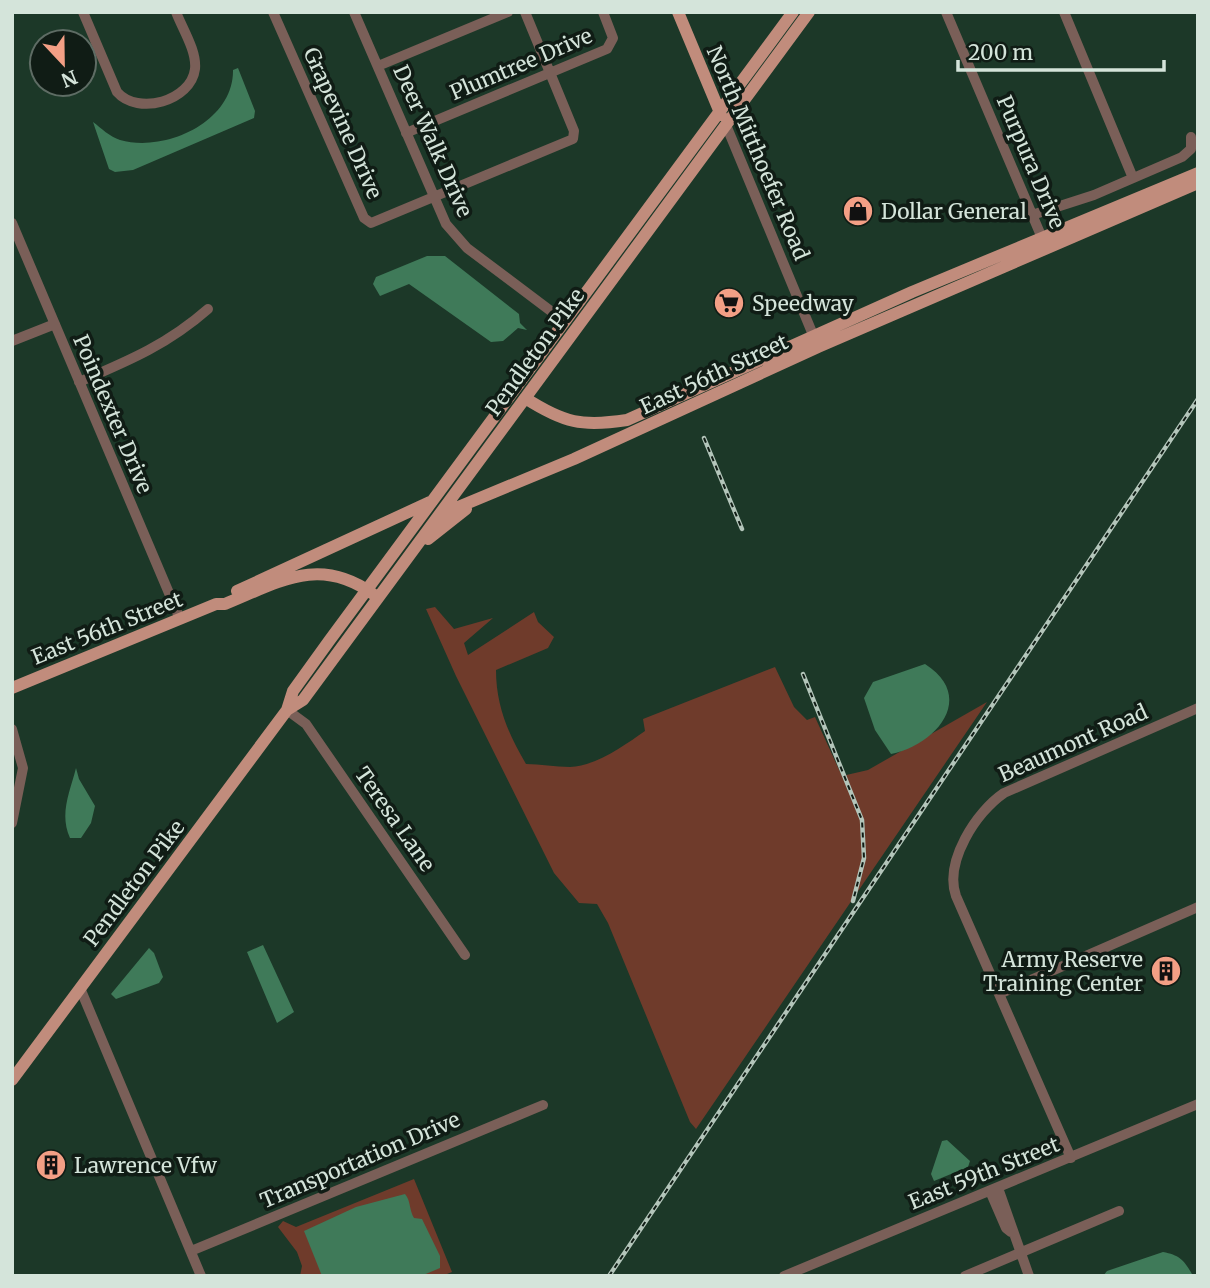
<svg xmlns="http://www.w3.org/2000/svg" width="1210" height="1288" viewBox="0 0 1210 1288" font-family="Merriweather,serif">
<rect width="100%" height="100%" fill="#1c3828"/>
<!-- green -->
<path fill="#6f3b2b" d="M435 607 454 629 493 618 464 643 468 655 534 612 538 622 554 637 548 648 496 670C496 705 508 734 526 764 540 764 555 767 570 767 596 766 625 745 645 731L643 719 775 667 794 707 807 720 815 717 842 776 868 770 987 702 696 1129 690 1122 608 923 597 904 579 903 554 873 456 676 426 609Z
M414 1179 452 1272 442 1276H300L302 1266 297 1252 278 1227 283 1221 296 1227Z"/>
<!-- water -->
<path fill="#3f7a59" d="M238 68 255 111 254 118 133 170 115 172 109 169 93 122C101 128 110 137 120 140 165 153 234 122 233 70Z
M427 256H445L519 314 520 323 527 330 518 328 503 341 491 342 409 284 380 296 373 284 376 277Z
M925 664C977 697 936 745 891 754L875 730 864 698 873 682Z
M76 768 79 779 95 806 91 823 81 838H70C59 814 70 792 76 768Z
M263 945 294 1012 277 1023 247 952Z
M149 948 154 953 163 977 159 983 116 999 111 994Z
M947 1140 970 1161 968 1167 934 1181 931 1174 942 1141Z
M405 1194C411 1201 409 1210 414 1218L422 1219 440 1256V1268L421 1276H322L304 1231 356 1207Z
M1163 1252C1180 1255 1185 1261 1193 1276H1103L1107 1271Z"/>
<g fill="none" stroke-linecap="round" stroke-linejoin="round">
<!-- minor -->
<path stroke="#7a5f58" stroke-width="10" d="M83 12 117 92C138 116 191 101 195 69 197 51 182 28 176 12
M273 12 364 218 371 223 573 139 574 131 525 12
M354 12 446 224 467 248 564 321
M946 12 1045 245
M1064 12 1133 178
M378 66 508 12
M726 125 816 342
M406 133 607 49 613 38 603 12
M1032 215 1094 195 1182 157 1191 149V137
M12 223 180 619
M12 341 55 324
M79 382C128 361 167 345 208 309
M287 710 306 724 465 955
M12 729 23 768 12 823
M80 988 201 1276
M999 994 1198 907
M1071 1158 956 896C944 862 976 812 1004 793L1198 708
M998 1188 1029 1276
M990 1191 1006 1228 1011 1232
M191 1251 543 1105
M784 1276 1198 1104
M965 1276 1119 1211"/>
<!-- major -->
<path stroke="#c18c7c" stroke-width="12" d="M678 12 721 115
M525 398C564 423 582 427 627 420L912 292 1198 173
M439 515 574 459 818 347 1198 183
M428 539 466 509
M237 591 430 502
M12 688 216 604H225C279 582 319 555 373 594
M287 710 303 700 809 12
M12 1080 287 710 293 691 329 641 793 12"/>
<!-- rail casing -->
<g stroke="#b3c5ba" stroke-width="4.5">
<path id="rail" d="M704 438 742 529
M803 674 862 820 864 858 853 901
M609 1276 1198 399"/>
</g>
<!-- rail -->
<use href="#rail" stroke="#101c15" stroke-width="2" stroke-dasharray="5" stroke-linecap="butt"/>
</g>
<!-- icons -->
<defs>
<g id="shop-disc" transform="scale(1.575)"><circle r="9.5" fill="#f39f85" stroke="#101c15"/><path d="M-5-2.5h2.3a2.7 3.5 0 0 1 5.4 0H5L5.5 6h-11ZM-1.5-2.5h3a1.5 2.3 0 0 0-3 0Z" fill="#111"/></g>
<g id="supermarket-disc" transform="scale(1.575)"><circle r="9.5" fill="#f39f85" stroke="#101c15"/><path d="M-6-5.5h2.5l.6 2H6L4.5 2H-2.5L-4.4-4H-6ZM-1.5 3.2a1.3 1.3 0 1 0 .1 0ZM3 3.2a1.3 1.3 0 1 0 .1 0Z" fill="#111"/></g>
<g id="building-disc" transform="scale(1.575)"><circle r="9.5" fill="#f39f85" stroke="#101c15"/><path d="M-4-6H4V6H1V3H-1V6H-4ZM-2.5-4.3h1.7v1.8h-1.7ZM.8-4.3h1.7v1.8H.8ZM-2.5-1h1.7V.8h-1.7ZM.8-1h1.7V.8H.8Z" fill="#111"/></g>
</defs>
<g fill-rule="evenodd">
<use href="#shop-disc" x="858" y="211"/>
<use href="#supermarket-disc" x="729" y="303"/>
<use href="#building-disc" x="1166" y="971"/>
<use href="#building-disc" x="51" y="1165"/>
</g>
<g text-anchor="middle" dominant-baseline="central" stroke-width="7" stroke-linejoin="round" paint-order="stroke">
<!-- street labels -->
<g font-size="21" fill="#d4e4da" stroke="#101c15">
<text transform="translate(521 64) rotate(-23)">Plumtree Drive</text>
<text transform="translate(343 123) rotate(66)">Grapevine Drive</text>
<text transform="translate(433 141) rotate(66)">Deer Walk Drive</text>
<text transform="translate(758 153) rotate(67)">North Mitthoefer Road</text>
<text transform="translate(1031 162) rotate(67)">Purpura Drive</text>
<text transform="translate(535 352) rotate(-54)">Pendleton Pike</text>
<text transform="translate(714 374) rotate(-25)">East 56th Street</text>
<text transform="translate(113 414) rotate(67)">Poindexter Drive</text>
<text transform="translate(107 628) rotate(-22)">East 56th Street</text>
<text transform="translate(1073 743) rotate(-24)">Beaumont Road</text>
<text transform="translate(395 819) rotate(55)">Teresa Lane</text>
<text transform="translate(134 883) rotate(-53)">Pendleton Pike</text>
<text transform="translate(360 1160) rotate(-23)">Transportation Drive</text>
<text transform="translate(984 1173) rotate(-22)">East 59th Street</text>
</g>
<!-- poi labels -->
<g font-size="21" fill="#d4e4da" stroke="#101c15" text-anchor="start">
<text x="881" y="211">Dollar General</text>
<text x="752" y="303">Speedway</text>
<text x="1143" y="959" text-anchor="end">Army Reserve<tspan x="1143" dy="24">Training Center</tspan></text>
<text x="74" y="1165">Lawrence Vfw</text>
</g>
</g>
<!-- border -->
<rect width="1210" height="1288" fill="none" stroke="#d4e4da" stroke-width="28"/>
<!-- north arrow -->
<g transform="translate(63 63) rotate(158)"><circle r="33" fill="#101c15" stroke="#5e6c64" stroke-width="2"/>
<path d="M0-5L12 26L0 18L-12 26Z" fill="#f39f85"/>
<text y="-10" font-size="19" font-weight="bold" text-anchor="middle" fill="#d4e4da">N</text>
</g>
<!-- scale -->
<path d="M958 60v10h206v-10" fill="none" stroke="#d4e4da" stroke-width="3.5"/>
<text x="968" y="60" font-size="21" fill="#d4e4da" stroke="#101c15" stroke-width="5" paint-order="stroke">200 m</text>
</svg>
